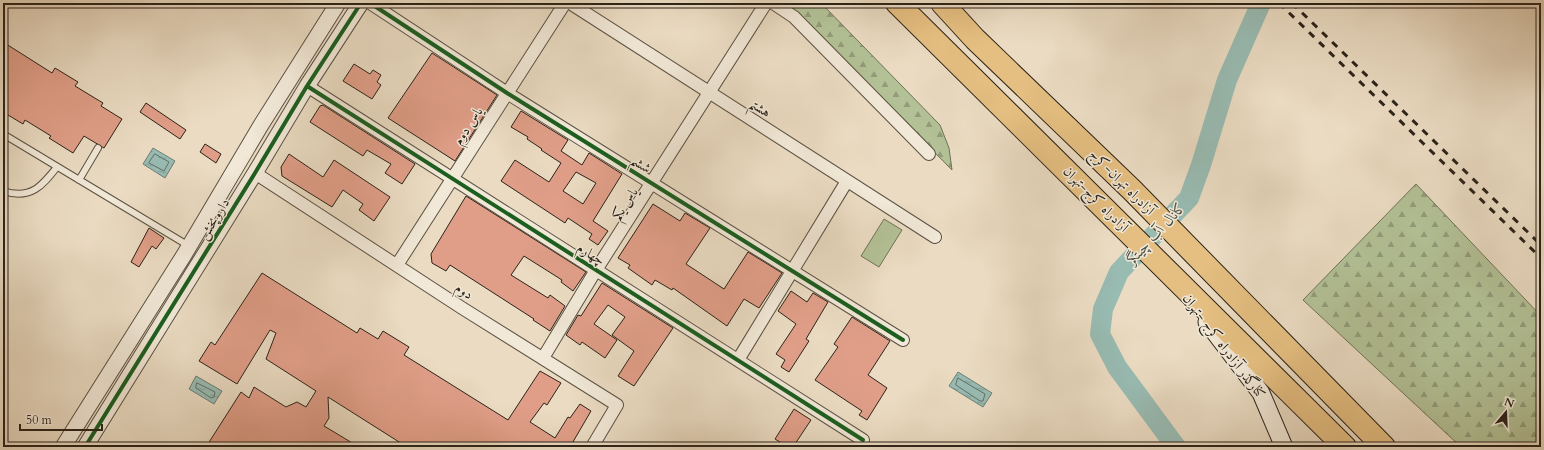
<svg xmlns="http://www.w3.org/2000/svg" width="1544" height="450" viewBox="0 0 1544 450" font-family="Cardo,Amiri,serif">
<defs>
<pattern id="forest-firs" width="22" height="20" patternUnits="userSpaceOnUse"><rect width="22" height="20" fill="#b3c196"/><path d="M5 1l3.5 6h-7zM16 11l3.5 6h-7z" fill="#929c7a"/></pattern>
<pattern id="water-ripples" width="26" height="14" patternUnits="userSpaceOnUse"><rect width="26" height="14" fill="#98bbb2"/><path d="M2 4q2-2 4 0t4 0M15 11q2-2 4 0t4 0" fill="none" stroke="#83a098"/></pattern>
</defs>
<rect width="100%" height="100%" fill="#eadbc2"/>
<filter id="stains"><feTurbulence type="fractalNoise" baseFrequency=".005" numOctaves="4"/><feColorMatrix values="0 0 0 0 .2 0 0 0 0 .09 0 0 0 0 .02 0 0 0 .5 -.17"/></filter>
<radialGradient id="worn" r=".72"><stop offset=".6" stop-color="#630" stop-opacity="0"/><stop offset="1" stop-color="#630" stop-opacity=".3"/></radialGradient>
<!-- forest -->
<path fill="url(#forest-firs)" stroke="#6f7258" d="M781 3H821L940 125 949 148 952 170 881 98Z
M1416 184 1541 316V447H1461L1303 300Z"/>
<!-- pitch -->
<path fill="#b3c196" stroke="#6f7258" d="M884 219 902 230 879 267 861 256Z"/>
<!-- water -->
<path fill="url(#water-ripples)" stroke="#6c7e75" d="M153 148 175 161 165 178 143 164Z
M958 372 992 393 983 407 949 386Z
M196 376 222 391 214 404 189 389Z"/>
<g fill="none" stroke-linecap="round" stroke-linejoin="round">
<!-- shore -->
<path stroke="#626f66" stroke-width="1" d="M155 154 169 162 164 171 149 163Z
M958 378 985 394 983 401H980L956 385Z
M197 383 215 392 214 397 211 398 196 388Z"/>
<!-- river -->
<path stroke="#98bbb2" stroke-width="20" d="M1176 447 1117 367 1100 334 1103 309 1119 272 1189 198 1201 165 1227 80 1261 3"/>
</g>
<!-- building -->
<path fill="#e09e88" stroke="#2b2319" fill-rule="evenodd" d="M3 42 52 73 55 68 78 82 75 86 103 103 101 106 122 119 104 148 84 136 73 153 49 138 51 136 25 120 23 124 3 112Z
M432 53 497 95 455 161 388 118Z
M354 64 370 74 373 70 381 75 377 82 381 85 372 99 343 81Z
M146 103 186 130 180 139 140 112Z
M323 105 415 164 402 184 385 173 391 164 367 150 363 156 310 122 320 106Z
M521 111 568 140 561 151 582 165 589 153 622 174 593 221 608 231 598 245 589 239 592 234 568 218 565 223 501 181 515 160 549 182 561 163 541 150 542 149 527 139 528 137 511 127ZM576 172 596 183 583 204 563 191Z
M205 144 221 154 216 163 200 152Z
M289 154 323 177 334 160 390 197 374 221 359 210 363 204 343 190 332 207 282 176 281 167Z
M466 196 586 272 573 291 561 282 562 280 524 256 511 275 548 298 550 295 565 306 550 331 533 320 534 319 450 265 446 271 432 263 431 254Z
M653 204 680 221 685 213 710 228 686 264 724 289 748 252 782 273 759 308 744 299 727 326 673 288 672 290 655 280 652 285 628 268 630 265 618 258Z
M149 228 164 238 156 249 152 246 139 267 131 262Z
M262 273 357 333 360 328 378 339 383 331 409 347 404 355 508 420 540 371 561 383 547 405 544 403 530 422 555 438 568 417 570 418 580 404 591 411 570 447H407L328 397 329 418 324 426 359 447H206L241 392 249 398 254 387 286 407 297 402 306 407 316 391 266 359 276 333 270 330 237 384 199 361 211 342 215 345Z
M602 283 673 328 634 386 618 376 634 351 612 335 625 317 608 305 594 324 617 340 605 358 582 342 580 345 566 335 578 315 581 316Z
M791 291 807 302 813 293 828 302 806 339 809 341 789 372 781 367 785 360 776 354 796 324 778 311Z
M852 317 890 341 868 375 887 388 867 420 859 415 862 411 815 380 838 347 834 344Z
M794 409 811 420 793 447H788L775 439Z"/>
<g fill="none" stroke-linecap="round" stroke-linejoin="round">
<!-- service casing -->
<g stroke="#5b5143" stroke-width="8">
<path id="service" d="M3 134 189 246
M79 180 98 148
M3 191C31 200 42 186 57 167"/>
</g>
<!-- minor casing -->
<g stroke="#5b5143" stroke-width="14">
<path id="minor" d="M370 3 507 93 903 340
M570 3 935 237
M773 3 794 17 929 154
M307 86 863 440
M255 173 462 308 617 405 592 447
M397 265 565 3
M543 358 596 270 766 3
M738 360 847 181"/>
</g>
<!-- tertiary casing -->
<g stroke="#5b5143" stroke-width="17">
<path id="tertiary" d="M63 447 184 255 261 125 338 3
M85 447 255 173 307 86 361 3"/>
</g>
<!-- secondary casing -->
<g stroke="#2b2319" stroke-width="19">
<path id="secondary" d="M1207 322 1261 393 1284 447"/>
</g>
<!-- motorway casing -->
<g stroke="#2b2319" stroke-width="24">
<path id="motorway" d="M897 3 1345 447
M942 3 975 39 1132 190 1384 447"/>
</g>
<!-- service -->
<use href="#service" stroke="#f1e8d7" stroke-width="6"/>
<!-- minor -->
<use href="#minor" stroke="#f1e8d7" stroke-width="12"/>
<!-- tertiary -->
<use href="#tertiary" stroke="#f1e8d7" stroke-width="15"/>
<!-- secondary -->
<use href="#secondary" stroke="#f1e8d7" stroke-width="17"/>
<!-- motorway -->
<use href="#motorway" stroke="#e5be81" stroke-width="22"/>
<!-- rail -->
<path stroke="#2b2319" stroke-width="3" stroke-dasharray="7 7" stroke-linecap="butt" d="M1279 3 1541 258
M1292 3 1541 245"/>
<!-- cycleway casing -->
<g stroke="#f1e8d7" stroke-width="6">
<path id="cycleway" d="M370 3 507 93 903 340
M307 86 863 440
M85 447 255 173 307 86 361 3"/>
</g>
<!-- cycleway -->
<use href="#cycleway" stroke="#1b5e20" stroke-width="4"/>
</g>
<g text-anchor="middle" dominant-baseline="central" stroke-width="3" stroke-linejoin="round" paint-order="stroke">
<!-- street labels -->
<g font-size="14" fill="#2b2319" stroke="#f1e8d7">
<text transform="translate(760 108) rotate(32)">هشتم</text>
<text transform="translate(468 126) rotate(-57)">یاس دوم</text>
<text transform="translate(641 164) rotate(32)">ششم</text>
<text transform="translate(1122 182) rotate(45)">آزادراه تهران-کرج</text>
<text transform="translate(1096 199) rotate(45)">آزادراه کرج-تهران</text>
<text transform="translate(625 204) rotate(-57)">یاس یکم</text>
<text transform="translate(214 219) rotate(-58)">داروپخش</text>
<text transform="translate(591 254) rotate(32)">چهارم</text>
<text transform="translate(464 291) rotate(33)">دوم</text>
<text transform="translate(1224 346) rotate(53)">کنارگذر آزادراه کرج -تهران</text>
</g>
<!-- water labels -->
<g font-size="15" font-style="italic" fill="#4c5147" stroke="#f1e8d7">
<text transform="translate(1156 233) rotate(-47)">کانال آب چیتگر</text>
</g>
</g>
<!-- margin -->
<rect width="1544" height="450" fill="none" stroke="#eadbc2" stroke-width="16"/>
<rect x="4" y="4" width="1536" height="442" fill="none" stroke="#2b2319" stroke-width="2"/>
<rect x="8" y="8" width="1528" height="434" fill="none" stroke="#2b2319"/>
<!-- north arrow -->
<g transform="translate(1506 412) rotate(19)" stroke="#f1e8d7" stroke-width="3" paint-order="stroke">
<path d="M0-3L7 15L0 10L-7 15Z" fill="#2b2319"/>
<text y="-6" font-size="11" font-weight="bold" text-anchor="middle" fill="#2b2319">N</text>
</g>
<!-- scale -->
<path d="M20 424v6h82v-6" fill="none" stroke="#2b2319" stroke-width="2"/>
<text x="26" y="424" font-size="12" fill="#2b2319" stroke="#f1e8d7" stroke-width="3" paint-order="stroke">50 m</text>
<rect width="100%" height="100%" filter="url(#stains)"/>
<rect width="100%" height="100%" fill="url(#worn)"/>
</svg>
